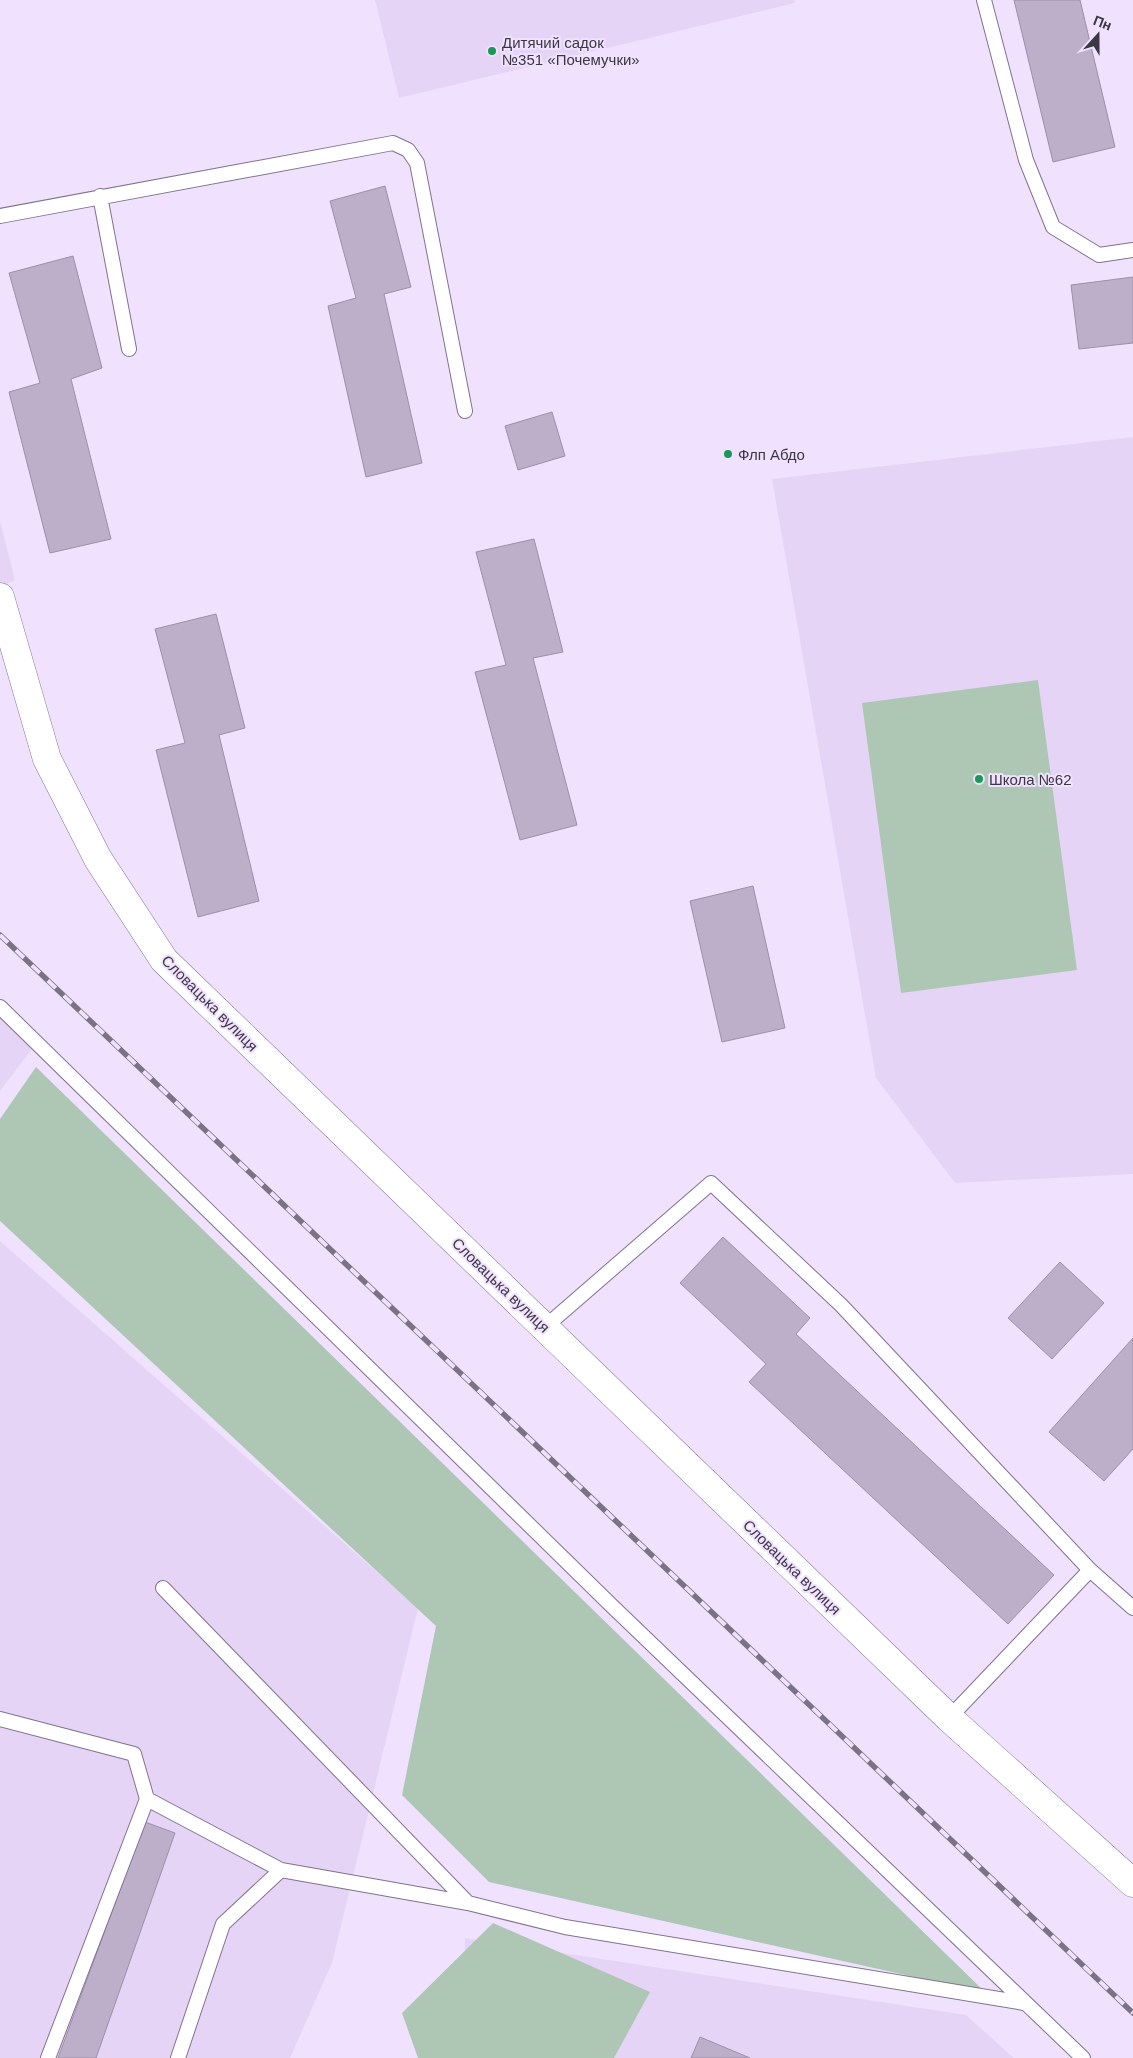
<svg xmlns="http://www.w3.org/2000/svg" width="1133" height="2058" viewBox="0 0 1133 2058" font-family="Arial,sans-serif">
<rect width="100%" height="100%" fill="#f0e2fe"/>
<!-- built -->
<path fill="#e6d4f7" d="M375 0H794L795 3 399 98Z
M1133 437V1174L955 1183 876 1078 772 479Z
M0 521 15 580 0 587Z
M0 1006 38 1041 0 1091Z
M0 1241 418 1608 332 1963 290 2058H0Z
M465 1938 966 2015 1014 2058H463Z"/>
<!-- green -->
<path fill="#adc7b4" d="M1038 680 1077 970 901 993 862 703Z
M36 1067 986 1993 489 1882 402 1795 436 1626 0 1221V1119Z
M493 1923 650 1992 614 2058H418L402 2013Z"/>
<!-- building -->
<path fill="#bdafca" stroke="#9c8fa9" d="M1014 0H1080L1115 147 1053 162Z
M385 186 411 287 384 294 422 463 366 477 328 306 356 298 330 201Z
M73 256 102 368 71 379 111 539 50 553 9 392 40 383 9 273Z
M1133 277V343L1079 349 1071 285Z
M552 412 565 456 518 470 505 426Z
M534 539 563 652 533 658 577 825 520 840 475 672 506 665 476 552Z
M216 614 245 728 219 735 259 901 198 917 156 750 185 743 155 629Z
M753 886 785 1028 722 1042 690 901Z
M723 1237 810 1318 796 1334 1054 1575 1008 1624 749 1382 766 1364 680 1283Z
M1060 1262 1104 1303 1052 1359 1008 1318Z
M1133 1338V1449L1104 1481 1049 1432Z
M145 1822 175 1833 96 2058H58Z
M700 2037 750 2058H691Z"/>
<g fill="none" stroke-linecap="round" stroke-linejoin="round">
<!-- service casing -->
<g stroke="#80738c" stroke-width="16">
<path id="service" d="M984 0 1026 160 1053 227 1099 255 1133 250
M100 196 129 349
M0 216 393 143 408 150 417 163 465 411
M0 1007 613 1607 1083 2058
M545 1327 711 1183 841 1305 1090 1570 949 1718
M1090 1570 1133 1608
M163 1588 468 1903 565 1927 1024 2003
M0 1719 134 1754 147 1799 281 1870 468 1903
M48 2058 147 1799
M178 2058 223 1924 281 1870"/>
</g>
<!-- minor casing -->
<g stroke="#80738c" stroke-width="29">
<path id="minor" d="M0 597 47 759 98 859 164 960 949 1718 1133 1883"/>
</g>
<!-- service -->
<use href="#service" stroke="#fff" stroke-width="14"/>
<!-- minor -->
<use href="#minor" stroke="#fff" stroke-width="28"/>
<!-- rail casing -->
<g stroke="#7b7384" stroke-width="5.5">
<path id="rail" d="M0 935 1133 2013"/>
</g>
<!-- rail -->
<use href="#rail" stroke="#f0e2fe" stroke-width="4" stroke-dasharray="11" stroke-linecap="butt"/>
</g>
<!-- markers -->
<g fill="#199856" stroke="#f0e2fe" stroke-width="2">
<circle cx="492" cy="51" r="5"/>
<circle cx="728" cy="454" r="5"/>
<circle cx="979" cy="779" r="5"/>
</g>
<g text-anchor="middle" dominant-baseline="central" stroke-width="4" stroke-linejoin="round" paint-order="stroke">
<!-- poi labels -->
<g font-size="15" fill="#3c3742" stroke="#f0e2fe" text-anchor="start">
<text x="502" y="42">Дитячий садок<tspan x="502" dy="17">№351 «Почемучки»</tspan></text>
<text x="738" y="454">Флп Абдо</text>
<text x="989" y="779">Школа №62</text>
</g>
<!-- street labels -->
<g font-size="15" fill="#3c3742" stroke="#f0e2fe">
<text transform="translate(210 1003) rotate(45)">Словацька вулиця</text>
<text transform="translate(501 1285) rotate(44)">Словацька вулиця</text>
<text transform="translate(792 1567) rotate(44)">Словацька вулиця</text>
</g>
</g>
<!-- north arrow -->
<g transform="translate(1098 35) rotate(21)" stroke="#f0e2fe" stroke-width="4" paint-order="stroke">
<path d="M0-4L9 19L0 12L-9 19Z" fill="#3c3742"/>
<text y="-8" font-size="14" font-weight="bold" text-anchor="middle" fill="#3c3742">Пн</text>
</g>
</svg>
